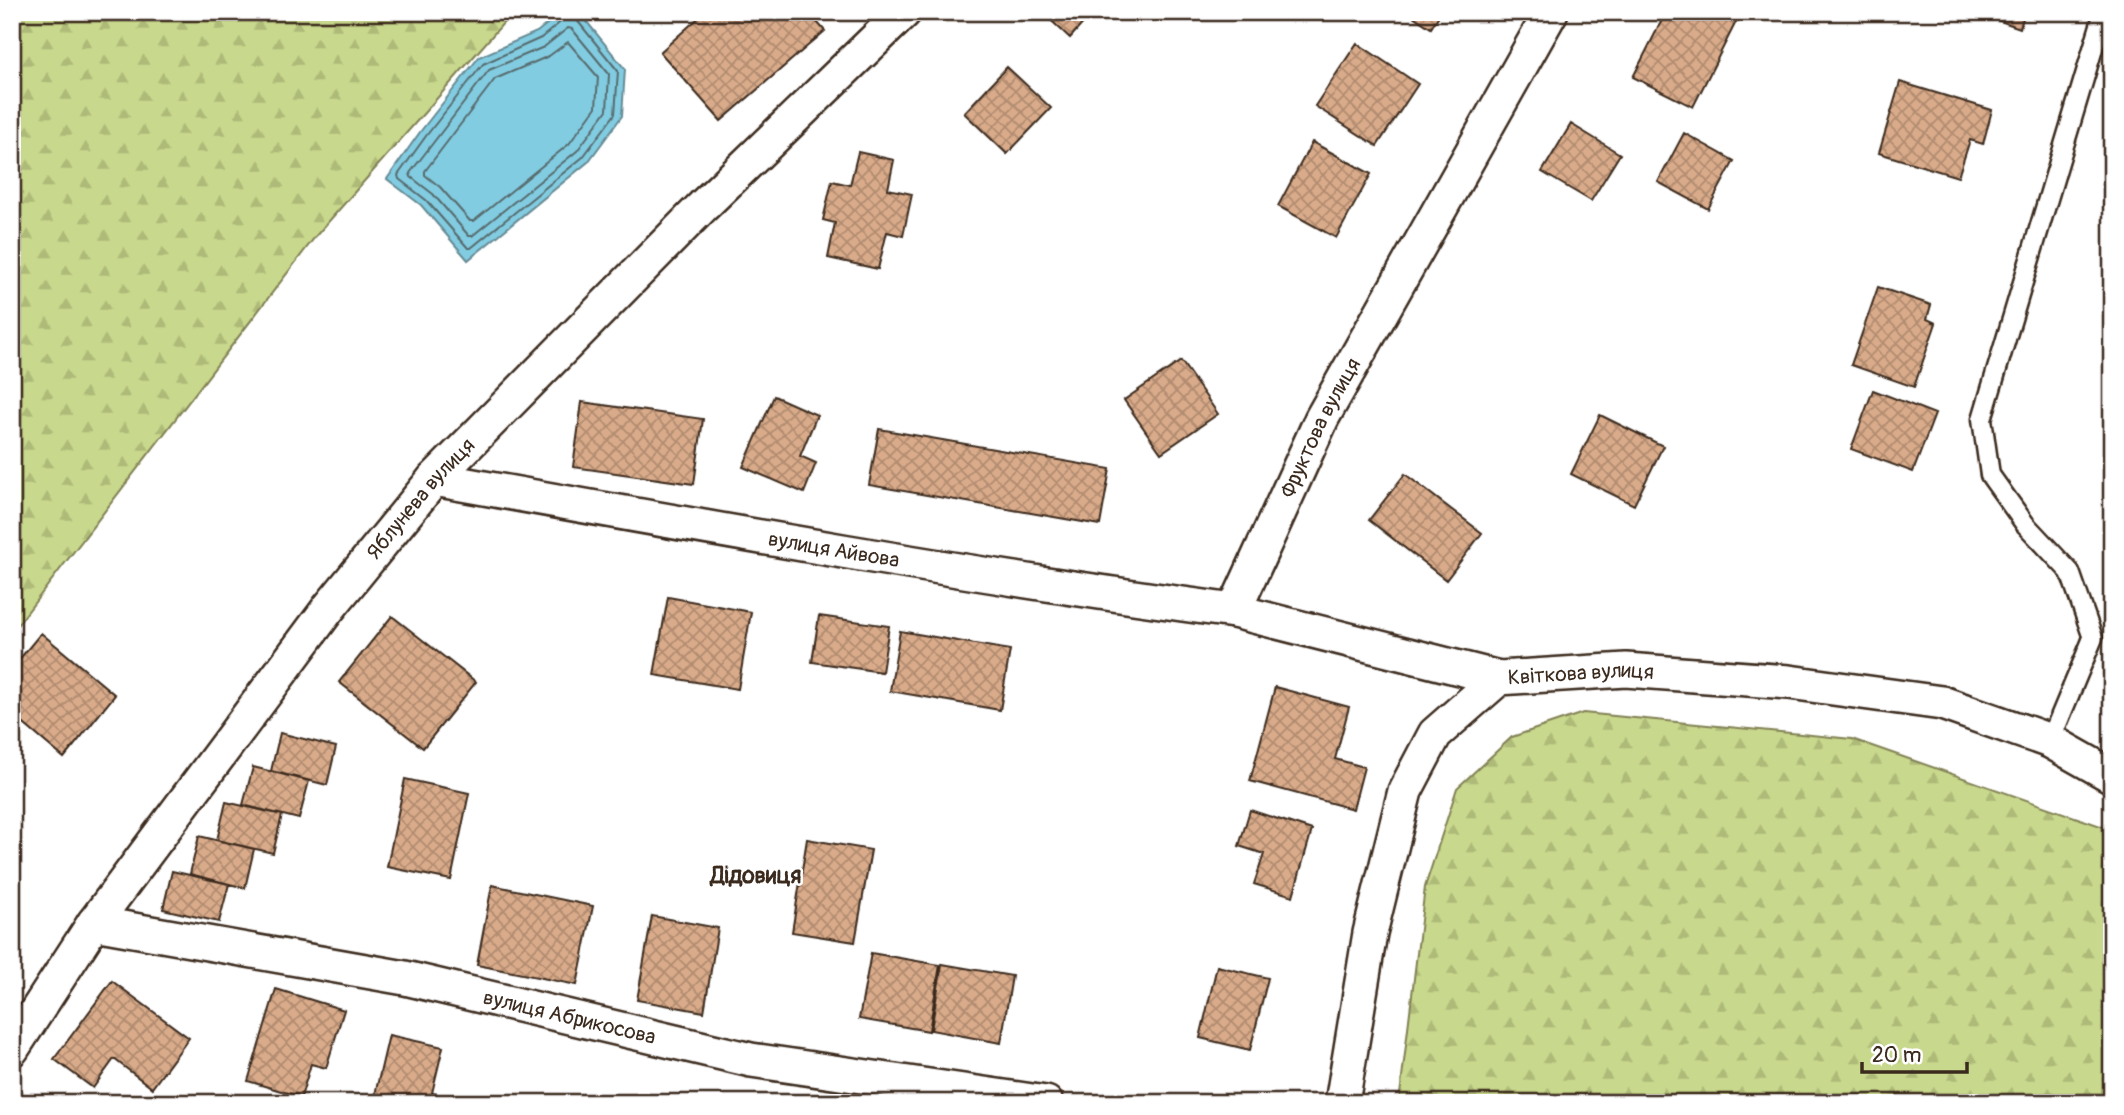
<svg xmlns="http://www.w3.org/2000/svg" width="2124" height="1115" viewBox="0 0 2124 1115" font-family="Pangolin,sans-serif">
<defs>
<pattern id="forest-firs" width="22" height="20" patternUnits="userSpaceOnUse" patternTransform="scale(1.75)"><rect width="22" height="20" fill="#c8d88c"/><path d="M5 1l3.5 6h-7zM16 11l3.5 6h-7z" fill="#adba78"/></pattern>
<pattern id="building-cross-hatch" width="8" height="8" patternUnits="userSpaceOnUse" patternTransform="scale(1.75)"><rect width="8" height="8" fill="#d9ab8a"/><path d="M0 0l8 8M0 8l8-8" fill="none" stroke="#b18b70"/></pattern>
</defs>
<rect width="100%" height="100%" fill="#fff"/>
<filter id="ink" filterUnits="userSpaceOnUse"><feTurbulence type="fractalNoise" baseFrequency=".0143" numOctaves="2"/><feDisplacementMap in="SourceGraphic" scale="14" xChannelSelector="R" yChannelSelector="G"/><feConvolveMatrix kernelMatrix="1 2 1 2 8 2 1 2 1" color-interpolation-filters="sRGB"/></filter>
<g filter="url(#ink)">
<!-- forest -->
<path fill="url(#forest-firs)" stroke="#828155" stroke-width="2" d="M12 12H513L315 237 12 632Z
M1583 713 1852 739 2112 830V1103H1399L1425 887 1457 788 1512 737Z"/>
<!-- water -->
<path fill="#82cce2" stroke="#668b94" stroke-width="2" d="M562 12H579L625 69 622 116 588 162 468 260 421 205 387 179 420 132 479 57 537 32Z"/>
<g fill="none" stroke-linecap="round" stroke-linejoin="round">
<!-- shore -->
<path stroke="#576b6c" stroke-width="2" d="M566 12 563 20 541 38 483 64 426 136 398 175 399 179 426 200 468 248H471L583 157 615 114 618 71 576 19 574 12
M568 28 572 29 609 74 607 110 577 151 472 236H469L433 194 411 177 410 173 489 70 544 47Z
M568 42 598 77 596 107 569 144 474 221H470L440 187 425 175V171L495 79 549 56Z"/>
</g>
<!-- building -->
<path fill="url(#building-cross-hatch)" stroke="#3b2a1e" stroke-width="2" d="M705 12H808L825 31 721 121 660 52Z
M1042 12H1093L1070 38Z
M1407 12H1441L1431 28Z
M1666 12H1741L1693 107 1633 77Z
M1974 12H2025L2020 28Z
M1357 43 1418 84 1377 146 1315 106Z
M1007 67 1051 108 1007 154 964 113Z
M1900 82 1992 110 1983 144 1970 140 1958 177 1879 153Z
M1571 124 1620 154 1591 201 1542 172Z
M1684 133 1734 161 1708 209 1658 182Z
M1312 142 1371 174 1336 238 1278 206Z
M858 152 894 160 888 189 912 194 903 236 887 232 878 269 828 258 835 223 823 220 832 181 850 185Z
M1878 287 1931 305 1927 319 1936 323 1914 387 1851 365Z
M1181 361 1218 414 1161 453 1124 400Z
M1873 390 1935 414 1913 472 1851 449Z
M774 396 817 415 800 456 816 463 804 493 743 467Z
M582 402 703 419 694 484 573 467Z
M1600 415 1663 446 1634 505 1571 474Z
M879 429 1110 469 1100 525 869 485Z
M1405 474 1482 533 1446 580 1369 520Z
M668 597 751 612 738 689 654 675Z
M392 616 476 682 423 748 339 682Z
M819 616 889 626 882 672 812 662Z
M900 631 1010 650 1000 710 890 691Z
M41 633 115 695 64 758 12 714V668Z
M1275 687 1349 707 1335 759 1364 767 1353 809 1250 781Z
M280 733 336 747 327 785 271 771Z
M253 767 309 781 299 819 243 805Z
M405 779 469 793 451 880 387 867Z
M226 802 282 815 273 853 217 840Z
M1250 810 1312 830 1293 896 1254 884 1264 854 1239 846Z
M199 836 254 849 245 888 190 874Z
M807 839 871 850 855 942 792 932Z
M172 871 229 884 219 922 163 909Z
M492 885 593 906 577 985 477 965Z
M652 916 718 928 704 1012 637 1000Z
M871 953 940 965 929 1031 859 1019Z
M942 964 1012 976 1001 1043 931 1030Z
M1217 966 1268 978 1250 1050 1200 1038Z
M112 981 189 1038 152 1088 114 1059 93 1088 54 1059Z
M276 989 344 1010 326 1068 311 1064 301 1097 248 1081Z
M389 1035 443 1047 432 1093 474 1103H373Z
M636 1098 658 1103H635Z"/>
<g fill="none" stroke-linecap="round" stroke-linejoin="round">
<!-- service casing -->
<g stroke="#3b2a1e" stroke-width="23">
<path id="service" d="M2050 741 2093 638 2070 572 2025 524 1990 475 1982 419 2104 12"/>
</g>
<!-- minor casing -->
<g stroke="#3b2a1e" stroke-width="38">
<g id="minor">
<path id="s1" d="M434 479C701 527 966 575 1234 611"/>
<path id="s2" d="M1499 678 1234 611 1322 418 1551 12"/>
<path id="s3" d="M94 923 405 978 751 1060 1046 1103"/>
<path id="s4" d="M12 1049 94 923 328 609 434 479 703 206 904 12"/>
<path id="s5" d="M1342 1103 1370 933 1405 791 1435 734 1499 678 1626 670 1789 682 1942 703 2050 741 2112 776"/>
</g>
</g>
<!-- service -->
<use href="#service" stroke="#fff" stroke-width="18"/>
<!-- minor -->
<use href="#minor" stroke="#fff" stroke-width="33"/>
</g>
</g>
<g text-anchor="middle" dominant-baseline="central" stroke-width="5" stroke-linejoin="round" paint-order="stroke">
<!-- street labels -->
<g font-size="21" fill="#3b2a1e" stroke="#fff">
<text stroke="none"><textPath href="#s2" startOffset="476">Фруктова вулиця</textPath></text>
<text stroke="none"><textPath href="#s4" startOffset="686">Яблунева вулиця</textPath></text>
<text stroke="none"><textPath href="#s1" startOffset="406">вулиця Айвова</textPath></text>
<text stroke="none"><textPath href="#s5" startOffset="550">Квіткова вулиця</textPath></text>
<text stroke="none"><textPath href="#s3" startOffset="485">вулиця Абрикосова</textPath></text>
</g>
<!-- neighbourhood labels -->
<g font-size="23" font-weight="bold" fill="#3b2a1e" stroke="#fff">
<text x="756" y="875">Дідовиця</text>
</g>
</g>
<!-- margin -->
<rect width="2124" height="1115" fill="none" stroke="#fff" stroke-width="42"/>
<rect x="21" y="21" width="2082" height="1073" fill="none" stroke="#3b2a1e" stroke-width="2.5" filter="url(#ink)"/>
<!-- scale -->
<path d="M1862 1062v10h105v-10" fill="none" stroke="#3b2a1e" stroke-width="3.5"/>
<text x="1872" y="1062" font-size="21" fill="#3b2a1e" stroke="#ffffff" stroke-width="5" paint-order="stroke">20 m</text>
</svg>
